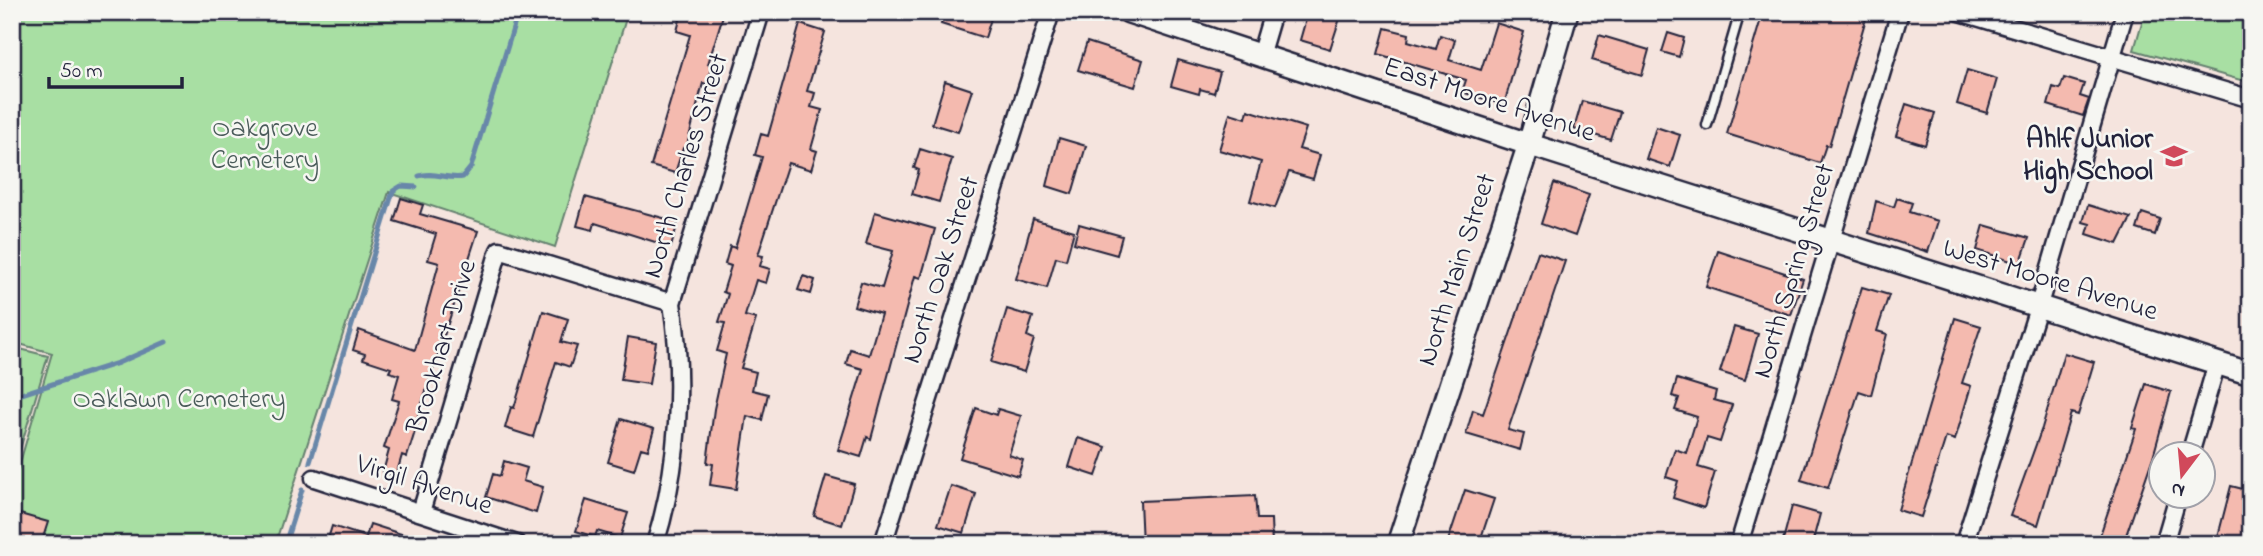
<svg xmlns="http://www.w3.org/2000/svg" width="2263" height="556" viewBox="0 0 2263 556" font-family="'Indie Flower',sans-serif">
<rect width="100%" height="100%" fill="#f5e4de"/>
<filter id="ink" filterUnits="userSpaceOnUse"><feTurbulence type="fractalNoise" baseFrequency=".0143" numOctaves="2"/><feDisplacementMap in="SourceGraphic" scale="14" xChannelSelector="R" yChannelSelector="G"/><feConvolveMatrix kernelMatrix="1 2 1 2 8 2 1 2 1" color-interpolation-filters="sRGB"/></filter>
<g filter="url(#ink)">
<!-- green -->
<path fill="#a8dfa3" stroke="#65806f" stroke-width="2" d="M12 12H628L555 247 389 192 275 544H12V490L52 353 12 342Z
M2145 12H2251V83L2134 50Z
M12 347 48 356 12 476Z"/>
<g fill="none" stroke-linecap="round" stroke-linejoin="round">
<!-- stream -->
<path stroke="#6887a9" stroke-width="5" d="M419 176C433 171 448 180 463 177L471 167 518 12
M12 397 118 363 166 342
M310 462 393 191 401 186 416 187
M285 544 302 490"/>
</g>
<!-- building -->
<path fill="#f4baaf" stroke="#22223b" stroke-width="2" d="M682 12H724L708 64 712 65 707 84 703 83 686 149 683 148 675 173 651 166 690 35 677 31Z
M945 12H993L985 38 941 24Z
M1308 12H1342L1330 49 1300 40Z
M1763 12 1867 15 1829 146 1826 145 1820 163 1727 134Z
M1496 23 1524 32 1504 105 1462 92 1466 80 1378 54 1385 28 1409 34 1408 41 1436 49 1440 35 1455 40 1449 60 1481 70Z
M800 24 825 32 807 91 815 93 811 107 822 110 811 149 817 151 811 170 788 163 758 255 763 256 760 266 770 269 766 283 756 280 745 316 756 319 741 368 756 372 752 390 768 394 762 420 747 416 736 489 710 485 713 464 707 463 714 409 726 354 717 351 725 323 719 322 728 294 723 292 731 266 725 264 730 246 735 248 762 157 755 155 761 134 768 136Z
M1668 33 1684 38 1679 57 1662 52Z
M1599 35 1649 50 1642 75 1592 60Z
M1087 42 1143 60 1135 87 1078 70Z
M1178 60 1220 72 1214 93 1200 89 1199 94 1171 86Z
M1967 70 1997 79 1987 113 1957 104Z
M2064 78 2084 84 2080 96 2089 99 2083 116 2048 105 2053 87 2060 89Z
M945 81 972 90 958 132 932 124Z
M1582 101 1620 112 1611 140 1574 129Z
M1906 104 1935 113 1925 145 1896 136Z
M1248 110 1306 128 1299 149 1320 155 1313 179 1289 172 1275 208 1250 201 1261 162 1219 150 1230 113 1246 118Z
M1656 127 1680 135 1670 167 1646 159Z
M1059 138 1086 146 1072 194 1047 186Z
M920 149 952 159 939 202 912 194 919 170 914 168Z
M1554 183 1589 195 1575 236 1541 224Z
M585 197 678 222 671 247 595 223 593 230 577 226Z
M401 198 423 205 420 214 478 231 416 422H418L407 457 402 455 396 476 383 472 389 450 384 448 399 401 392 399 399 375 389 372 391 368 363 359 365 354 353 350 359 330 415 350 439 263 428 260 436 234 394 221Z
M1897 198 1912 203 1909 212 1938 221 1928 252 1869 233 1876 201 1894 207Z
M2088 205 2131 218 2118 244 2087 234 2090 224 2083 222Z
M875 212 935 229 921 278 915 276 871 439 867 437 861 457 838 450 863 369 846 364 850 349 869 355 881 314 854 306 861 282 882 288 893 251 866 244Z
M2142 213 2160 219 2155 235 2137 229Z
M1033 219 1074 231 1066 260 1056 257 1047 288 1016 279Z
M1079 224 1122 236 1117 255 1074 243Z
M1984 225 2029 238 2020 264 1977 250Z
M1718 251 1803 279 1791 315 1706 287Z
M1538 252 1565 261 1508 430 1524 434 1520 450 1466 434 1473 410 1483 414Z
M803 276 815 280 811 294 798 290Z
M1862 287 1889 295 1877 331 1887 334 1871 395 1859 391 1828 488 1801 480Z
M1007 309 1033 317 1027 336 1034 339 1024 372 991 362Z
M543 311 568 319 561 342 577 346 570 367 556 362 533 437 505 428 511 407 514 408Z
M1955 318 1981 326 1962 383 1971 386 1955 440 1946 437 1921 517 1898 510Z
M1734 327 1758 334 1745 380 1720 372Z
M628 337 656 342 649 384 621 380Z
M2064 353 2094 362 2078 415 2071 413 2038 525 2010 516 2042 428Z
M1677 379 1716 391 1714 400 1732 405 1720 442 1707 438 1698 467 1715 472 1704 508 1673 498 1678 481 1666 477 1675 449 1686 453 1697 417 1675 410 1679 398 1672 396Z
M2146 384 2171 392 2153 457 2123 544H2097L2136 429 2132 428Z
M976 408 996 415 998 409 1021 416 1009 455 1023 460 1018 476 960 458Z
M621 419 654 429 648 450 641 448 634 470 608 462Z
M1078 438 1106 447 1096 476 1069 467Z
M504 461 527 468 523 481 543 487 536 513 486 497 493 474 500 476Z
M826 476 854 484 842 525 814 516Z
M951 486 976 494 964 533 938 525Z
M2231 486 2251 491V511L2243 544H2216Z
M1465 490 1494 499 1479 544H1447Z
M1255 496 1257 519H1271L1272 544H1142L1140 501Z
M586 500 628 513 620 538 597 531 595 537 576 531Z
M1792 506 1820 514 1812 544H1782Z
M20 514 48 522 41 544H12Z
M370 524 423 541 422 544H341L328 539 332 526 366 537Z"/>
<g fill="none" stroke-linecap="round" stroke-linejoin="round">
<!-- lane casing -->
<g stroke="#22223b" stroke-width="13">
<path id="lane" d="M1707 125 1740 12"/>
</g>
<!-- street casing -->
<g stroke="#22223b" stroke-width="21">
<path id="street" d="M1960 12 2251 99
M1260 56 1273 12
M2190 454 2217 363
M314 478 517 544
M421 512 499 250 672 303
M655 544C679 468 684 380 672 303L761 12
M883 544 1051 12
M1739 544 1900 12
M1964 544 2038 308 2125 12
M2164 544 2178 496"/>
</g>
<!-- secondary casing -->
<g stroke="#22223b" stroke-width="26">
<path id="secondary" d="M1129 12 1543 149 2251 374
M1398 544 1529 144 1567 12"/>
</g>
<!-- lane -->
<use href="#lane" stroke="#f6f6f2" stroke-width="8"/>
<!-- street -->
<use href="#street" stroke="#f6f6f2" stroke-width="16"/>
<!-- secondary -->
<use href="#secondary" stroke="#f6f6f2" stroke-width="21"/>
</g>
</g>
<!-- icons -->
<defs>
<g id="school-bare" transform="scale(2.1)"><path d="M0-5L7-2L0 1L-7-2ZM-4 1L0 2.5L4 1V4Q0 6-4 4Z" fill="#d1495b" stroke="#f6f6f2" stroke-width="2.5" paint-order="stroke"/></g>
</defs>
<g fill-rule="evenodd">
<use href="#school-bare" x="2174" y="156"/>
</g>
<g text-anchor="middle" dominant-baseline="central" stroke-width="5" stroke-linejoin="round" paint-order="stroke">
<!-- street labels -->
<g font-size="28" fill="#22223b" stroke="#f6f6f2">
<text transform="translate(1489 101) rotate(18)">East Moore Avenue</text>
<text transform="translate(687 166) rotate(-73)">North Charles Street</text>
<text transform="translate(942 270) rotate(-72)">North Oak Street</text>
<text transform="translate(1458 270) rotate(-72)">North Main Street</text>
<text transform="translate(1795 271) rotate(-73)">North Spring Street</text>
<text transform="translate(2050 281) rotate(17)">West Moore Avenue</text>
<text transform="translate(443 347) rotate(-73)">Brookhart Drive</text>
<text transform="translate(424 486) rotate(18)">Virgil Avenue</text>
</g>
<!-- park labels -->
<g font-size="28" fill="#4a5b5a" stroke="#f6f6f2">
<text x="265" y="129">Oakgrove<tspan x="265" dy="32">Cemetery</tspan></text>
<text x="179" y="400">Oaklawn Cemetery</text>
</g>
<!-- poi labels -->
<g font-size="28" font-weight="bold" fill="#22223b" stroke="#f6f6f2" text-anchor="end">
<text x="2153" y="140">Ahlf Junior<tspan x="2153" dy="32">High School</tspan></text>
</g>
</g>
<!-- margin -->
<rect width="2263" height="556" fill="none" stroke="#f6f6f2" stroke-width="42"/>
<rect x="21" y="21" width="2221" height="514" fill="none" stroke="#22223b" stroke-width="2.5" filter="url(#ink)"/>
<!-- north arrow -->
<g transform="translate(2182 475) rotate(196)"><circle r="33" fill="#f6f6f2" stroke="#a1a1a9" stroke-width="2"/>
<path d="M0-5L12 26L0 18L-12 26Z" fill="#d1495b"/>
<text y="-10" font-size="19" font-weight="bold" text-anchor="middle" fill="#22223b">N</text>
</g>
<!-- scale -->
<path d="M49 77v10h133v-10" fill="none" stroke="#22223b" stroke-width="3.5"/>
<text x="60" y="77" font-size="21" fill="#22223b" stroke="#f6f6f2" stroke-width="5" paint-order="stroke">50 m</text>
</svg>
